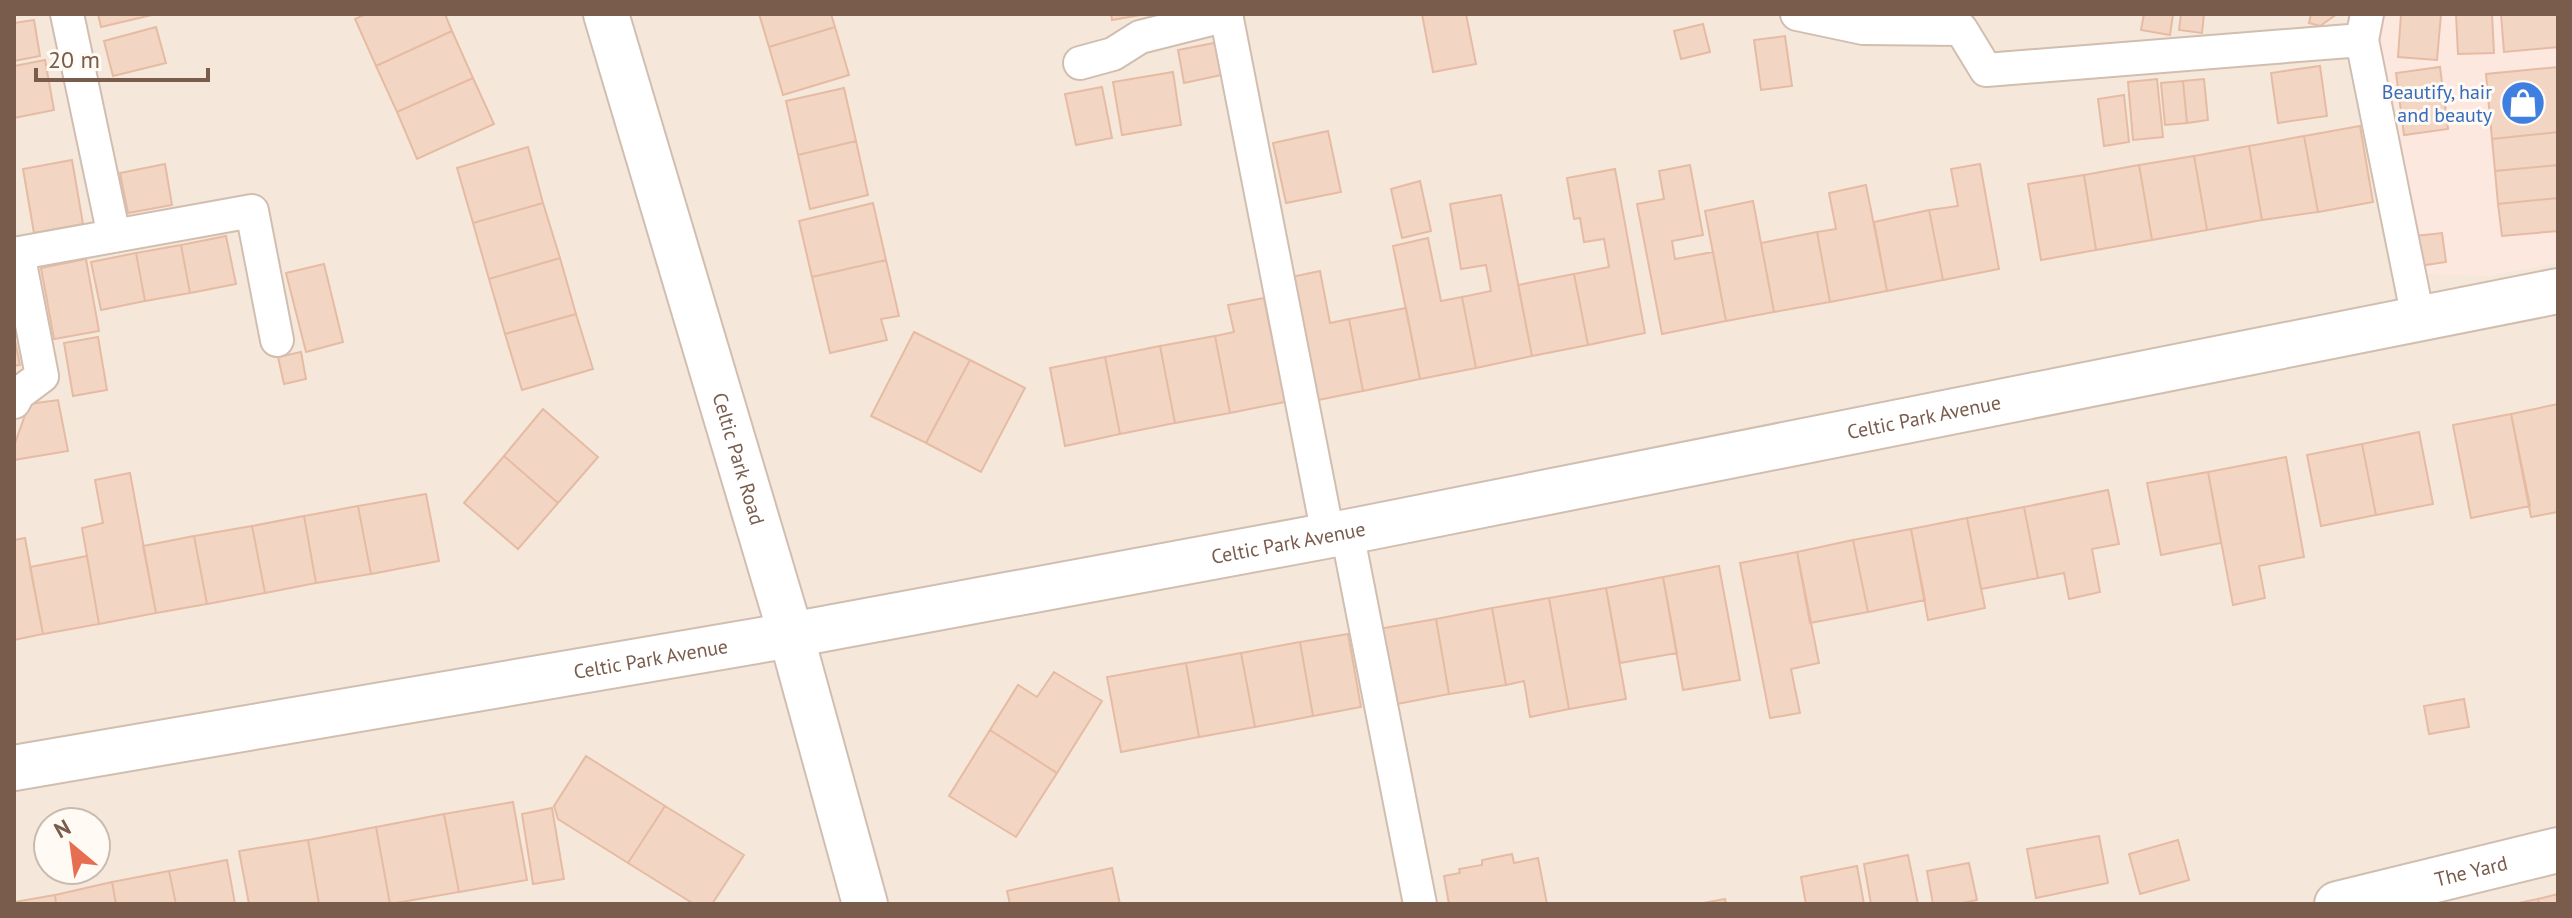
<svg xmlns="http://www.w3.org/2000/svg" width="2572" height="918" viewBox="0 0 2572 918" font-family="'PT Sans',sans-serif">
<rect width="100%" height="100%" fill="#fdf6ec"/>
<!-- residential -->
<path fill="#f5e8da" fill-rule="evenodd" d="M14 14H2558V904H14ZM48 822H96V870H48Z"/>
<!-- commercial -->
<path fill="#fde8e0" d="M2378 14H2558V262L2489 276 2405 273 2372 42Z"/>
<!-- building -->
<path fill="#f3d5c3" stroke="#e6bba3" stroke-width="2" d="M98 14H156L101 27Z
M366 14H445L452 31 376 66 355 19Z
M759 14H831L835 27 769 47Z
M1111 14H1141V15L1112 20Z
M1422 14H1466L1476 64 1433 72Z
M2144 14H2173L2170 35 2141 30Z
M2181 14H2204L2202 33 2179 30Z
M2311 14H2337L2320 26 2309 23Z
M2401 14H2441L2437 60 2398 57Z
M2456 14H2492L2494 53 2458 54Z
M2501 14H2558V47L2504 52Z
M34 20 40 56 14 61V23Z
M1703 24 1710 52 1681 59 1674 31Z
M156 27 166 63 113 76 104 41Z
M835 27 849 75 783 95 769 47Z
M452 31 473 78 397 112 376 66Z
M1785 36 1792 86 1761 90 1754 40Z
M1219 42 1226 74 1184 83 1178 50Z
M45 60 54 110 14 118V66Z
M2320 66 2327 116 2278 123 2271 73Z
M2440 67 2448 129 2404 135 2396 73Z
M2558 67V132L2492 139 2486 74Z
M1173 72 1181 125 1122 135 1113 82Z
M473 78 494 124 417 159 397 112Z
M2157 79 2163 137 2133 140 2128 82Z
M2204 79 2208 120 2187 123 2183 81Z
M2183 81 2187 123 2165 125 2161 83Z
M1102 87 1112 138 1076 145 1065 94Z
M844 88 856 141 798 155 786 101Z
M2124 95 2129 142 2104 146 2098 99Z
M2360 126 2373 202 2318 212 2304 136Z
M1328 131 1341 192 1286 203 1273 143Z
M2558 132V165L2495 171 2492 139Z
M2304 136 2318 212 2262 220 2249 146Z
M856 141 868 195 810 209 798 155Z
M2249 146 2262 220 2207 230 2194 156Z
M528 147 543 203 473 223 457 168Z
M2194 156 2207 230 2152 240 2139 165Z
M72 160 83 224 34 233 23 169Z
M165 164 172 205 128 213 120 173Z
M1980 164 1999 269 1943 280 1929 210 1958 206 1951 169Z
M1690 165 1703 235 1672 241 1675 259 1713 252 1726 321 1662 334 1637 204 1664 199 1659 171Z
M2139 165 2152 240 2096 250 2084 175Z
M2558 165V198L2498 204 2495 171Z
M1615 169 1645 333 1588 345 1574 274 1609 267 1604 239 1584 242 1580 218 1574 219 1567 178Z
M2084 175 2096 250 2041 260 2028 184Z
M1420 181 1431 231 1402 238 1391 189Z
M1866 185 1887 291 1830 302 1817 232 1836 229 1829 193Z
M1501 195 1532 356 1476 368 1462 297 1491 291 1486 265 1461 269 1450 204Z
M2558 198V231L2502 236 2498 204Z
M1753 201 1774 312 1726 321 1705 211Z
M543 203 560 258 489 279 473 223Z
M873 203 886 260 812 277 799 221Z
M1929 210 1943 280 1887 291 1874 222Z
M1817 232 1830 302 1774 312 1761 243Z
M2442 233 2446 262 2419 266 2415 236Z
M226 236 236 284 190 293 181 245Z
M1428 238 1441 301 1462 297 1476 368 1420 379 1393 246Z
M181 245 190 293 145 301 136 253Z
M136 253 145 301 101 310 91 262Z
M560 258 576 314 505 334 489 279Z
M86 259 99 331 54 339 41 268Z
M886 260 899 316 881 319 887 340 830 353 812 277Z
M324 264 343 342 306 352 286 273Z
M1320 271 1330 323 1349 319 1363 391 1308 402 1282 279Z
M1574 274 1588 345 1532 356 1518 285Z
M1264 298 1285 402 1230 413 1215 336 1234 332 1228 305Z
M1406 308 1420 379 1363 391 1349 319Z
M576 314 593 369 522 390 505 334Z
M914 332 970 360 926 443 871 416Z
M14 336 20 365 14 366Z
M1215 336 1230 413 1175 423 1160 346Z
M98 337 107 390 73 396 64 343Z
M1160 346 1175 423 1120 434 1105 357Z
M301 352 306 379 284 384 278 357Z
M1105 357 1120 434 1065 446 1050 368Z
M970 360 1025 388 981 472 926 443Z
M58 400 68 451 14 460V446L29 404Z
M2558 404V512L2531 517 2511 414Z
M543 409 598 457 558 503 504 456Z
M2511 414 2530 506 2471 518 2453 425Z
M2419 432 2433 504 2376 515 2362 444Z
M2362 444 2376 515 2321 526 2307 455Z
M504 456 558 503 518 549 464 503Z
M2286 457 2304 557 2259 566 2265 598 2233 605 2208 472Z
M2208 472 2221 543 2161 555 2147 483Z
M130 473 156 613 99 624 82 528 103 523 95 480Z
M2108 490 2119 544 2092 549 2100 592 2069 599 2064 573 2038 578 2024 507Z
M426 494 439 561 371 574 358 506Z
M358 506 371 574 316 583 304 516Z
M2024 507 2038 578 1981 589 1967 518Z
M304 516 316 583 265 593 252 526Z
M1967 518 1985 608 1928 620 1911 529Z
M252 526 265 593 207 604 194 536Z
M1911 529 1925 600 1868 612 1853 540Z
M194 536 207 604 156 613 143 546Z
M25 538 43 634 14 640V540Z
M1853 540 1868 612 1810 623 1797 552Z
M1797 552 1819 663 1791 669 1800 713 1770 718 1740 563Z
M87 556 99 624 43 634 30 567Z
M1719 566 1740 680 1683 690 1663 577Z
M1663 577 1677 653 1620 663 1606 588Z
M1606 588 1626 699 1569 709 1549 598Z
M1549 598 1569 709 1530 717 1524 681 1506 685 1492 608Z
M1492 608 1506 685 1449 694 1436 619Z
M1436 619 1449 694 1392 705 1378 629Z
M1348 634 1361 707 1313 716 1300 642Z
M1300 642 1313 716 1255 727 1241 653Z
M1241 653 1255 727 1199 737 1186 663Z
M1186 663 1199 737 1121 752 1107 677Z
M1054 672 1102 701 1057 773 990 730 1018 685 1037 697Z
M2464 699 2469 727 2429 734 2424 706Z
M990 730 1057 773 1016 837 949 796Z
M586 756 665 806 628 863 558 819 554 806Z
M513 802 527 880 459 892 444 814Z
M665 806 744 855 712 904H694L628 863Z
M552 808 564 879 533 884 522 814Z
M444 814 459 892 390 904 376 827Z
M376 827 390 904H319L308 840Z
M2099 836 2108 883 2036 898 2027 849Z
M308 840 319 904H249L239 851Z
M2178 840 2189 880 2140 894 2129 854Z
M1512 854 1514 863 1538 858 1547 904H1449L1444 876 1460 873 1459 869 1482 865V860Z
M1908 855 1918 904H1871L1864 864Z
M227 860 235 904H176L169 871Z
M1969 863 1977 900 1958 904H1933L1927 871Z
M1857 866 1864 904H1806L1801 877Z
M1112 868 1120 904H1010L1007 891Z
M169 871 176 904H116L112 882Z
M112 882 116 904H56L55 895Z
M2558 894V904H2539L2538 899Z
M55 895 56 904H14V902Z
M1725 899 1726 904H1698Z
M2538 899 2539 904H2514Z"/>
<g fill="none" stroke-linecap="round" stroke-linejoin="round">
<!-- lane casing -->
<g stroke="#d1beb0" stroke-width="36">
<path id="lane" d="M67 14 114 236
M1226 14 1328 535
M1797 14 1863 28 1961 29 1986 70 2362 40
M2367 14 2362 40 2418 318
M1080 63 1113 54 1140 37 1227 15
M14 254 252 211 277 340
M14 402 18 394 42 376 18 253
M1347 532 1420 904"/>
</g>
<!-- street casing -->
<g stroke="#d1beb0" stroke-width="48">
<g id="street">
<path id="s1" d="M606 14 791 635 865 904"/>
<path id="s2" d="M14 768 791 635 1347 532 2558 291"/>
<path id="s3" d="M2337 904 2558 850"/>
</g>
</g>
<!-- lane -->
<use href="#lane" stroke="#fff" stroke-width="32"/>
<!-- street -->
<use href="#street" stroke="#fff" stroke-width="44"/>
</g>
<!-- icons -->
<defs>
<g id="shop-disc" transform="scale(2.3)"><circle r="9.5" fill="#3f7fe0" stroke="#fffaf3"/><path d="M-5-2.5h2.3a2.7 3.5 0 0 1 5.4 0H5L5.5 6h-11ZM-1.5-2.5h3a1.5 2.3 0 0 0-3 0Z" fill="#fff"/></g>
</defs>
<g fill-rule="evenodd">
<use href="#shop-disc" x="2523" y="103"/>
</g>
<g text-anchor="middle" dominant-baseline="central" stroke-width="6" stroke-linejoin="round" paint-order="stroke">
<!-- shop labels -->
<g font-size="20" fill="#366cbe" stroke="#fffaf3" text-anchor="end">
<text x="2492" y="92">Beautify, hair<tspan x="2492" dy="23">and beauty</tspan></text>
</g>
<!-- street labels -->
<g font-size="20" fill="#7a5c4d" stroke="#fffaf3">
<text stroke="none"><textPath href="#s2" startOffset="1942">Celtic Park Avenue</textPath></text>
<text stroke="none"><textPath href="#s1" startOffset="464">Celtic Park Road</textPath></text>
<text stroke="none"><textPath href="#s2" startOffset="1294">Celtic Park Avenue</textPath></text>
<text stroke="none"><textPath href="#s2" startOffset="646">Celtic Park Avenue</textPath></text>
<text stroke="none"><textPath href="#s3" startOffset="138">The Yard</textPath></text>
</g>
</g>
<!-- border -->
<rect width="2572" height="918" fill="none" stroke="#7a5c4d" stroke-width="32"/>
<!-- north arrow -->
<g transform="translate(72 846) rotate(331)"><circle r="38" fill="#fffaf3" stroke="#cabbb1" stroke-width="2"/>
<path d="M0-6L14 30L0 20L-14 30Z" fill="#e76f51"/>
<text y="-12" font-size="22" font-weight="bold" text-anchor="middle" fill="#7a5c4d">N</text>
</g>
<!-- scale -->
<path d="M36 68v12h172v-12" fill="none" stroke="#7a5c4d" stroke-width="4"/>
<text x="48" y="68" font-size="24" fill="#7a5c4d" stroke="#fffaf3" stroke-width="6" paint-order="stroke">20 m</text>
</svg>
